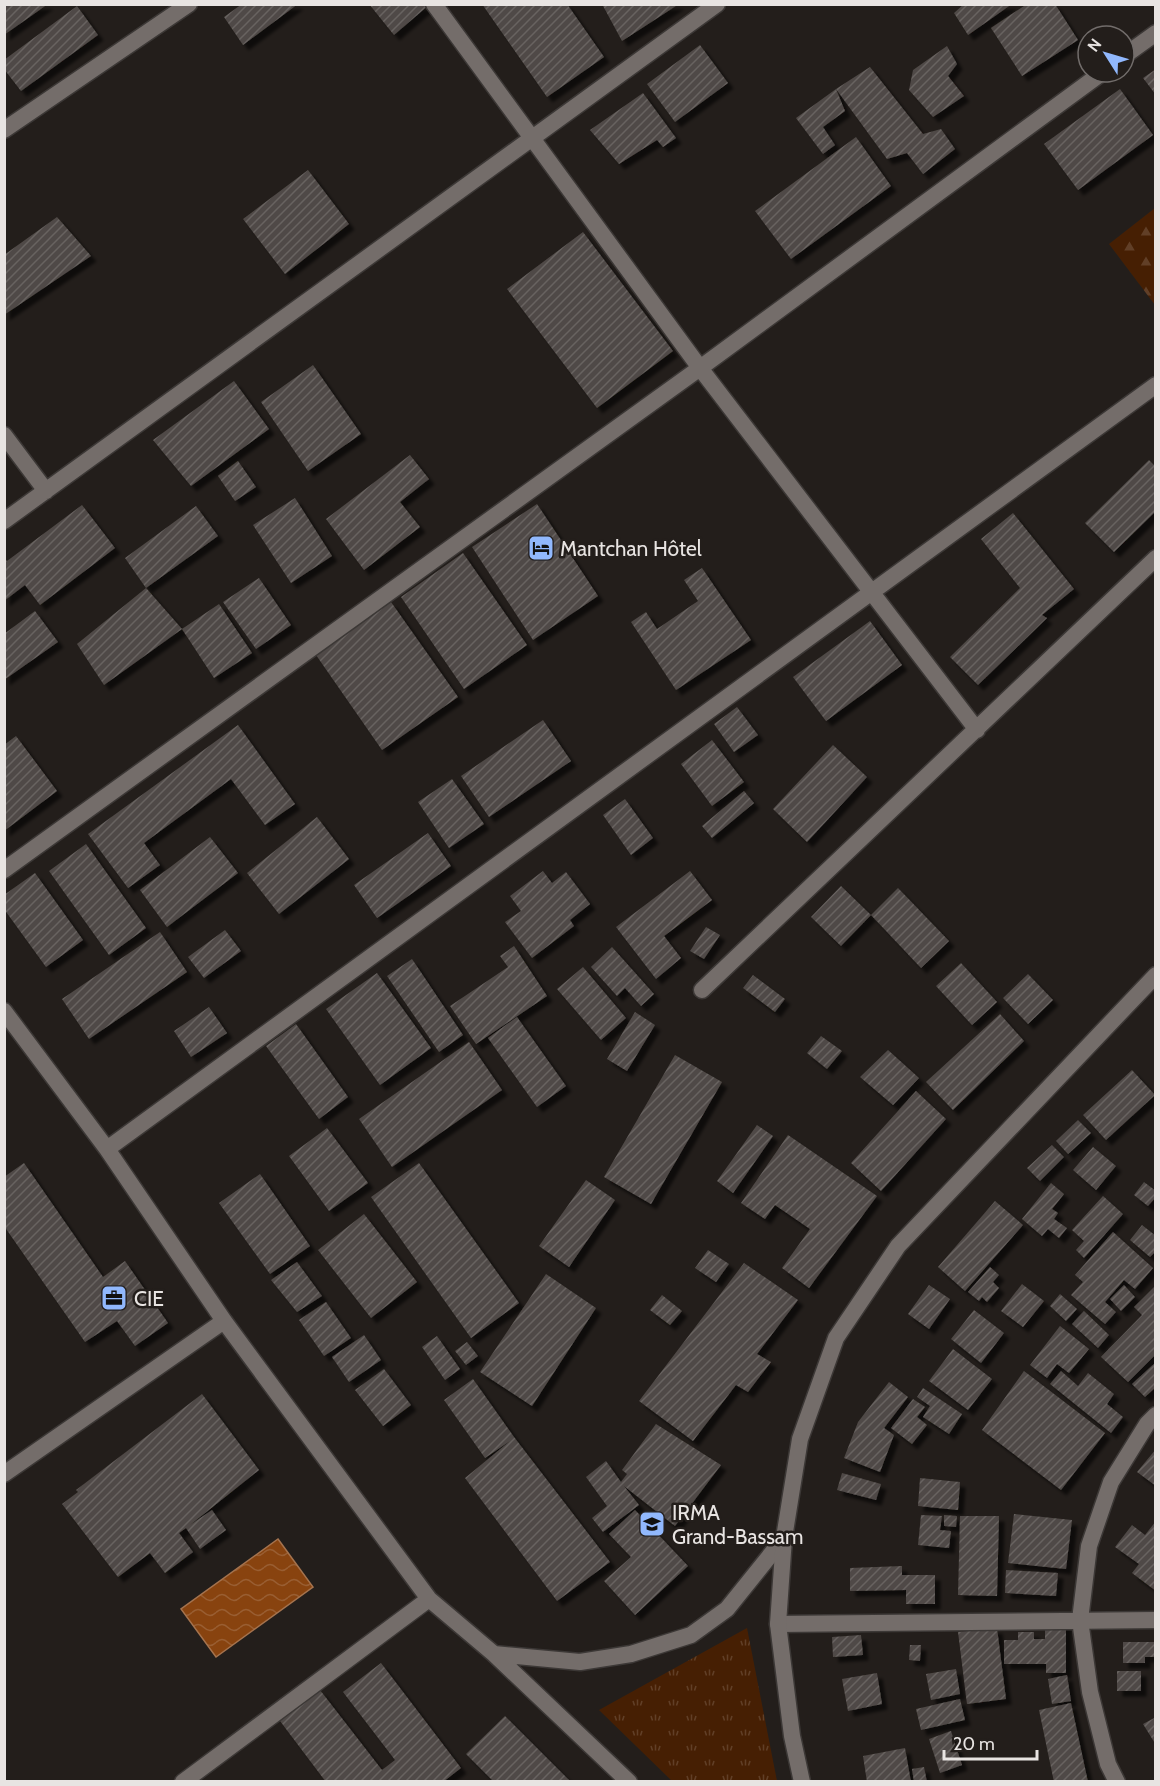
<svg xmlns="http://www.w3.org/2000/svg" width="1160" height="1786" viewBox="0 0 1160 1786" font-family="Cabin,sans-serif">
<defs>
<pattern id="grass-tufts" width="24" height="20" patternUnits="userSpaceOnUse" patternTransform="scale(1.5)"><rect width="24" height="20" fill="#461f03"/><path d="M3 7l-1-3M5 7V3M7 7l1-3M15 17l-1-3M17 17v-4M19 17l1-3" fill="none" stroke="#613f27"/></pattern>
<pattern id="forest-firs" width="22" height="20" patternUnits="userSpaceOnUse" patternTransform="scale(1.5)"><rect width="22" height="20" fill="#461f03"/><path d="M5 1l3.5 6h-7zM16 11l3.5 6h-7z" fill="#613f27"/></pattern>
<pattern id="water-waves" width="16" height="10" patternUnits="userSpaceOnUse" patternTransform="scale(1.5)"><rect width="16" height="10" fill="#88430f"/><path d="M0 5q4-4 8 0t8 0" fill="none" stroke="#995e32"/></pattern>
<pattern id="building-hatch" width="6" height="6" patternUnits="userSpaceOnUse" patternTransform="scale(1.5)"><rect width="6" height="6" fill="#4f4946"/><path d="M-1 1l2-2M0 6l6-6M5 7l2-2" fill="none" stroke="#686360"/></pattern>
<filter id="shadow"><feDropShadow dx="5.5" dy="5.5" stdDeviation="1.5" flood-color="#0009"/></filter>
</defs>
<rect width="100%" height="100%" fill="#231e1b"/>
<!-- grass -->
<path fill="url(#grass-tufts)" d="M747 1628 777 1781H672L599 1710Z"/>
<!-- forest -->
<path fill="url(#forest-firs)" d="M1155 208V305L1109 244Z"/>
<!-- water -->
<path fill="url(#water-waves)" stroke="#a5734e" stroke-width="1.5" d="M278 1539 313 1587 216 1657 181 1609Z"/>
<!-- building -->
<path fill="url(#building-hatch)" filter="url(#shadow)" d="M4 4H48L4 35Z
M242 4H298L243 45 224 17Z
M369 4H430L394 35Z
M482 4H567L604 57 547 97Z
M602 4H679L622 41Z
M964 4H1012L968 35 954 13Z
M1027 4H1055L1078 40 1022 76 991 28Z
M77 6 98 35 21 91 4 69V60Z
M700 45 728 83 675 122 647 84Z
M947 46 957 64 948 76 964 96 933 117 909 90 913 70Z
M870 67 923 134 941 129 955 149 923 174 907 153 887 159 836 89Z
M1156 69V95L1143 78Z
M836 89 845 111 823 127 835 145 823 154 796 118Z
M1120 89 1153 135 1078 190 1044 144Z
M643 93 676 138 663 147 657 140 619 164 590 130Z
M856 137 891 186 791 259 755 211Z
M308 170 349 224 285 274 243 219Z
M57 217 91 256 4 315V255Z
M583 232 673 351 597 408 507 289Z
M313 365 361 434 308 471 261 402Z
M234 381 269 429 191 486 153 440Z
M410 455 429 479 400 502 420 527 364 570 326 519Z
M1149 460 1156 467V511L1114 552 1085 523Z
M238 461 256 487 235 501 218 476Z
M295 498 332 556 291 583 253 525Z
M537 504 598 596 533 640 472 547Z
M82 505 115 548 40 605 25 585 4 601V558L7 561Z
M196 506 218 536 146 588 125 558Z
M1013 513 1074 589 1042 615 1047 618 978 685 950 657 1020 588 981 539Z
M463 553 527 645 464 689 401 597Z
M702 568 751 640 676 690 631 622 646 612 657 629 698 601 684 580Z
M259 578 291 625 256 649 223 602Z
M146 588 182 629 104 685 77 644Z
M391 602 458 697 382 750 316 655Z
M219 604 252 653 214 678 182 629Z
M35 611 58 642 4 680V634Z
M870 621 902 665 826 721 793 677Z
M737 707 758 735 734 752 714 724Z
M543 720 571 761 489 817 461 776Z
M238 725 295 804 265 825 231 779 144 843 160 865 128 888 88 834Z
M16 736 57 791 4 831V745Z
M712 740 744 782 712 806 681 764Z
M833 745 867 777 807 842 773 809Z
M452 779 484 824 449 848 418 802Z
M744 791 754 803 712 838 702 826Z
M625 799 653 838 631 855 603 815Z
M317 817 349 859 279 914 247 873Z
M428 833 451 866 377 918 354 885Z
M210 837 238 873 167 927 140 890Z
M86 844 146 928 109 955 49 871Z
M543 871 552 883 566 872 590 904 570 920 574 926 532 958 505 922 521 911 510 896Z
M690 871 712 900 664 936 681 958 656 979 616 927Z
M35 873 83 940 46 967 4 909V895Z
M841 886 871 915 841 946 811 917Z
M898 888 949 941 921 968 871 915Z
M706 927 720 935 704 959 690 951Z
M225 930 241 951 204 978 188 957Z
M160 932 187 972 89 1039 62 999Z
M514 946 547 996 476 1044 450 1006 508 967 500 956Z
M612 947 654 994 641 1006 625 988 617 996 591 967Z
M412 959 463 1035 439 1052 387 976Z
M961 963 997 1002 972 1025 936 986Z
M583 967 626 1018 601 1040 557 989Z
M377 973 431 1048 380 1085 326 1009Z
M1028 974 1053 1000 1028 1024 1003 998Z
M753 975 785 999 775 1012 743 988Z
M209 1007 227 1033 191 1057 174 1031Z
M635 1012 655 1025 627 1071 607 1059Z
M1000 1014 1024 1041 953 1110 926 1082Z
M517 1017 566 1086 537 1107 488 1038Z
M296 1024 348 1097 319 1119 266 1046Z
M821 1036 842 1051 827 1069 807 1053Z
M469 1042 502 1090 392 1167 359 1119Z
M888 1050 919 1078 893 1105 860 1077Z
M675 1055 722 1082 651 1204 604 1177Z
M1132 1070 1155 1095 1106 1140 1083 1115Z
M916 1091 946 1119 881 1191 851 1163Z
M1078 1120 1091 1133 1068 1154 1056 1141Z
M757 1125 773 1136 733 1193 717 1181Z
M327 1128 368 1183 329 1211 289 1156Z
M788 1135 877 1196 809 1288 782 1268 810 1229 775 1205 765 1219 741 1203Z
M1052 1145 1064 1157 1040 1181 1027 1168Z
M1093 1147 1116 1166 1096 1190 1073 1170Z
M24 1163 103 1277 125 1261 168 1323 135 1346 117 1321 85 1342 4 1226V1177Z
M419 1163 519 1303 471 1338 371 1197Z
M260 1174 310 1246 270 1274 219 1203Z
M586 1180 615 1200 569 1267 539 1246Z
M1144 1182 1156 1191V1197L1148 1206 1134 1195Z
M1051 1183 1064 1194 1052 1209 1058 1213 1054 1219 1067 1228 1059 1238 1048 1229 1042 1236 1022 1219Z
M1103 1196 1123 1214 1084 1258 1076 1250 1084 1241 1072 1230Z
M995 1201 1023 1225 965 1291 938 1267Z
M364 1214 417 1282 371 1318 318 1250Z
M1142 1225 1156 1236V1251L1150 1257 1130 1240Z
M1113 1232 1153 1268 1135 1289 1124 1280 1105 1302 1116 1312 1105 1324 1071 1295 1083 1282 1075 1275Z
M708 1250 729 1264 716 1282 695 1268Z
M297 1262 322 1296 297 1312 271 1280Z
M744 1263 798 1300 757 1354 771 1362 748 1392 736 1385 693 1441 639 1401Z
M990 1267 999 1275 993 1282 999 1288 987 1302 982 1297 979 1301 968 1292Z
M546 1274 596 1308 532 1406 480 1372Z
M1022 1284 1044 1301 1023 1327 1001 1311Z
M929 1285 950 1299 929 1329 908 1314Z
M1124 1285 1135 1297 1121 1311 1110 1299Z
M1156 1285V1354L1128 1382 1101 1357 1142 1315 1134 1307Z
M1060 1294 1077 1309 1066 1321 1050 1306Z
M662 1295 682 1311 670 1325 650 1310Z
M326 1302 351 1338 324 1356 299 1320Z
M974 1310 1004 1333 981 1363 951 1339Z
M1084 1311 1109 1335 1098 1348 1072 1324Z
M1060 1326 1089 1349 1069 1373 1057 1364 1047 1378 1030 1365Z
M364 1335 381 1360 349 1382 332 1357Z
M437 1336 460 1369 445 1380 422 1347Z
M467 1342 478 1356 466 1365 455 1351Z
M953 1349 992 1379 968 1410 929 1381Z
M1156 1362V1387L1145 1397 1132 1384Z
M384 1369 411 1405 383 1426 355 1390Z
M1024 1371 1105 1433 1061 1490 982 1430Z
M1061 1371 1078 1386 1088 1373 1114 1394 1107 1404 1123 1417 1111 1433 1050 1384Z
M473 1379 514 1437 610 1562 557 1601 465 1478 510 1441 485 1458 444 1400Z
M889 1382 908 1397 884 1428 894 1435 880 1472 844 1458 858 1422Z
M923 1388 962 1414 949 1434 923 1417 930 1406 917 1397Z
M202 1394 259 1470 190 1525 212 1510 226 1530 200 1549 186 1528 179 1533 193 1552 165 1573 150 1553 118 1577 62 1504 78 1492 76 1490Z
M913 1399 925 1407 917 1417 927 1425 912 1444 891 1428Z
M656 1424 721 1465 675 1526 624 1486 639 1505 603 1532 592 1518 607 1506 586 1477 606 1461 621 1482 627 1474 622 1470Z
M1156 1449V1486L1137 1472Z
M842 1473 881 1484 876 1500 837 1490Z
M920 1478 960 1482 958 1510 918 1506Z
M635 1510 688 1566 635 1615 604 1581 631 1557 609 1534Z
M1014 1514 1072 1520 1066 1569 1008 1563Z
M921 1515 942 1516 940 1530 951 1531 949 1548 918 1545Z
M944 1515 957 1516 956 1527 944 1526Z
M960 1516H999L997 1596 958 1595Z
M1156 1521V1591L1132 1573 1139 1564 1115 1547 1132 1525 1145 1535Z
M902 1566V1575H935V1604H906V1590L850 1591V1568Z
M1006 1570 1058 1573 1056 1596 1005 1593Z
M1066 1622V1673H1046V1664H1004V1640H1018V1632H1034V1639H1045V1623Z
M997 1628 1006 1699 967 1704 958 1632Z
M861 1635 863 1655 833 1657 832 1637Z
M1123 1642H1156V1657H1145V1663H1123Z
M910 1645H921L920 1661 909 1660Z
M381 1663 461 1768 443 1782H326L280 1721 320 1690 382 1770 395 1760 343 1692Z
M956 1669 960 1694 931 1700 926 1674Z
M1117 1671H1141V1691H1117Z
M877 1673 882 1704 848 1711 842 1679Z
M1067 1675 1071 1701 1052 1704 1048 1679Z
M960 1699 965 1720 921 1730 916 1709Z
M1071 1703 1088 1782H1054L1039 1710Z
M505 1716 571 1782H494L466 1754Z
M1156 1717V1745L1143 1724Z
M951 1731 962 1765 940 1773 929 1739Z
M905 1748 911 1782H867L863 1756Z
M924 1767 927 1782H914L912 1769Z"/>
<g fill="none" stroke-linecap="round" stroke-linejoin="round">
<!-- minor casing -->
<g stroke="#3c3836" stroke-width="19">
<path id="minor" d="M434 4 700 368 977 730
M1124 56 1156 33
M4 130 189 4
M4 435 46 491
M4 521 717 4
M4 870 700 368 1103 72
M702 990 1156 558
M4 1011 107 1149 224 1321 429 1599 494 1654 629 1782
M107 1149 1156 385
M4 1474 224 1321
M778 1624 1156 1620
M494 1654 580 1662 631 1654 691 1635 727 1609 784 1538
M183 1782 429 1599
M1117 1782 1108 1764 1090 1692 1080 1620 1089 1546 1111 1482 1147 1424 1156 1415"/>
</g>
<!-- tertiary casing -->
<g stroke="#3c3836" stroke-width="19">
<path id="tertiary" d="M802 1782 792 1736 778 1624 784 1538 800 1439 836 1338 898 1246 1156 975"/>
</g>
<!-- minor -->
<use href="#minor" stroke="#746d6a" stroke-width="16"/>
<!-- tertiary -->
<use href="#tertiary" stroke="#746d6a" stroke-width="16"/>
</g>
<!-- icons -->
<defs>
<g id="hotel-square" transform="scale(1.35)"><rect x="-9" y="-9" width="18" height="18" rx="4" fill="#91b8fd" stroke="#231e1b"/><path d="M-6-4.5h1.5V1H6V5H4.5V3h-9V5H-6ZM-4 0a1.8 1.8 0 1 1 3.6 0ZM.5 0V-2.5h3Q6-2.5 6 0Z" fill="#111"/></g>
<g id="office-square" transform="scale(1.35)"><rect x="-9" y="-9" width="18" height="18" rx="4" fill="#91b8fd" stroke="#231e1b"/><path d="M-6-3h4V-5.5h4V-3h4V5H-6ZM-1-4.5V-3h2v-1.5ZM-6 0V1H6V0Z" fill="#111"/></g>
<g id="school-square" transform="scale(1.35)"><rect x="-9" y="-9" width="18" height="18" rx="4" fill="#91b8fd" stroke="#231e1b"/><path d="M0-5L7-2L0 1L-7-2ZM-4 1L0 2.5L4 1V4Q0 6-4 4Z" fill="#111"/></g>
</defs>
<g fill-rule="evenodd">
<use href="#hotel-square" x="541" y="548"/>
<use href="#office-square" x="114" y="1298"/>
<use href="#school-square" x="652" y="1524"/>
</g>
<g text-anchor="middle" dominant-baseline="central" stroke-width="5" stroke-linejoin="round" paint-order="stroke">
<!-- poi labels -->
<g font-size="21" fill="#e8e4e2" stroke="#231e1b" text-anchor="start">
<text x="560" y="548">Mantchan Hôtel</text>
<text x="134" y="1298">CIE</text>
<text x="672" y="1512">IRMA<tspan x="672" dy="24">Grand-Bassam</tspan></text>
</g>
</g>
<!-- border -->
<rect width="1160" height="1786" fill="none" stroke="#e8e4e2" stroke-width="12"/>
<!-- north arrow -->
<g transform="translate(1106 54) rotate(307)"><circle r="28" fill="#231e1b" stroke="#726d6b" stroke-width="1.5"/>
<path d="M0-4.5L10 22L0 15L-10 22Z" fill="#91b8fd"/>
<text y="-9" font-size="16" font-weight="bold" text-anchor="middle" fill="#e8e4e2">N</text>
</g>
<!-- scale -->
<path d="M944 1750v9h93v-9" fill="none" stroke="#e8e4e2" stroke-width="3"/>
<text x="953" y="1750" font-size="18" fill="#e8e4e2" stroke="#231e1b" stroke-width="4.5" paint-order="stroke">20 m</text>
</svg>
